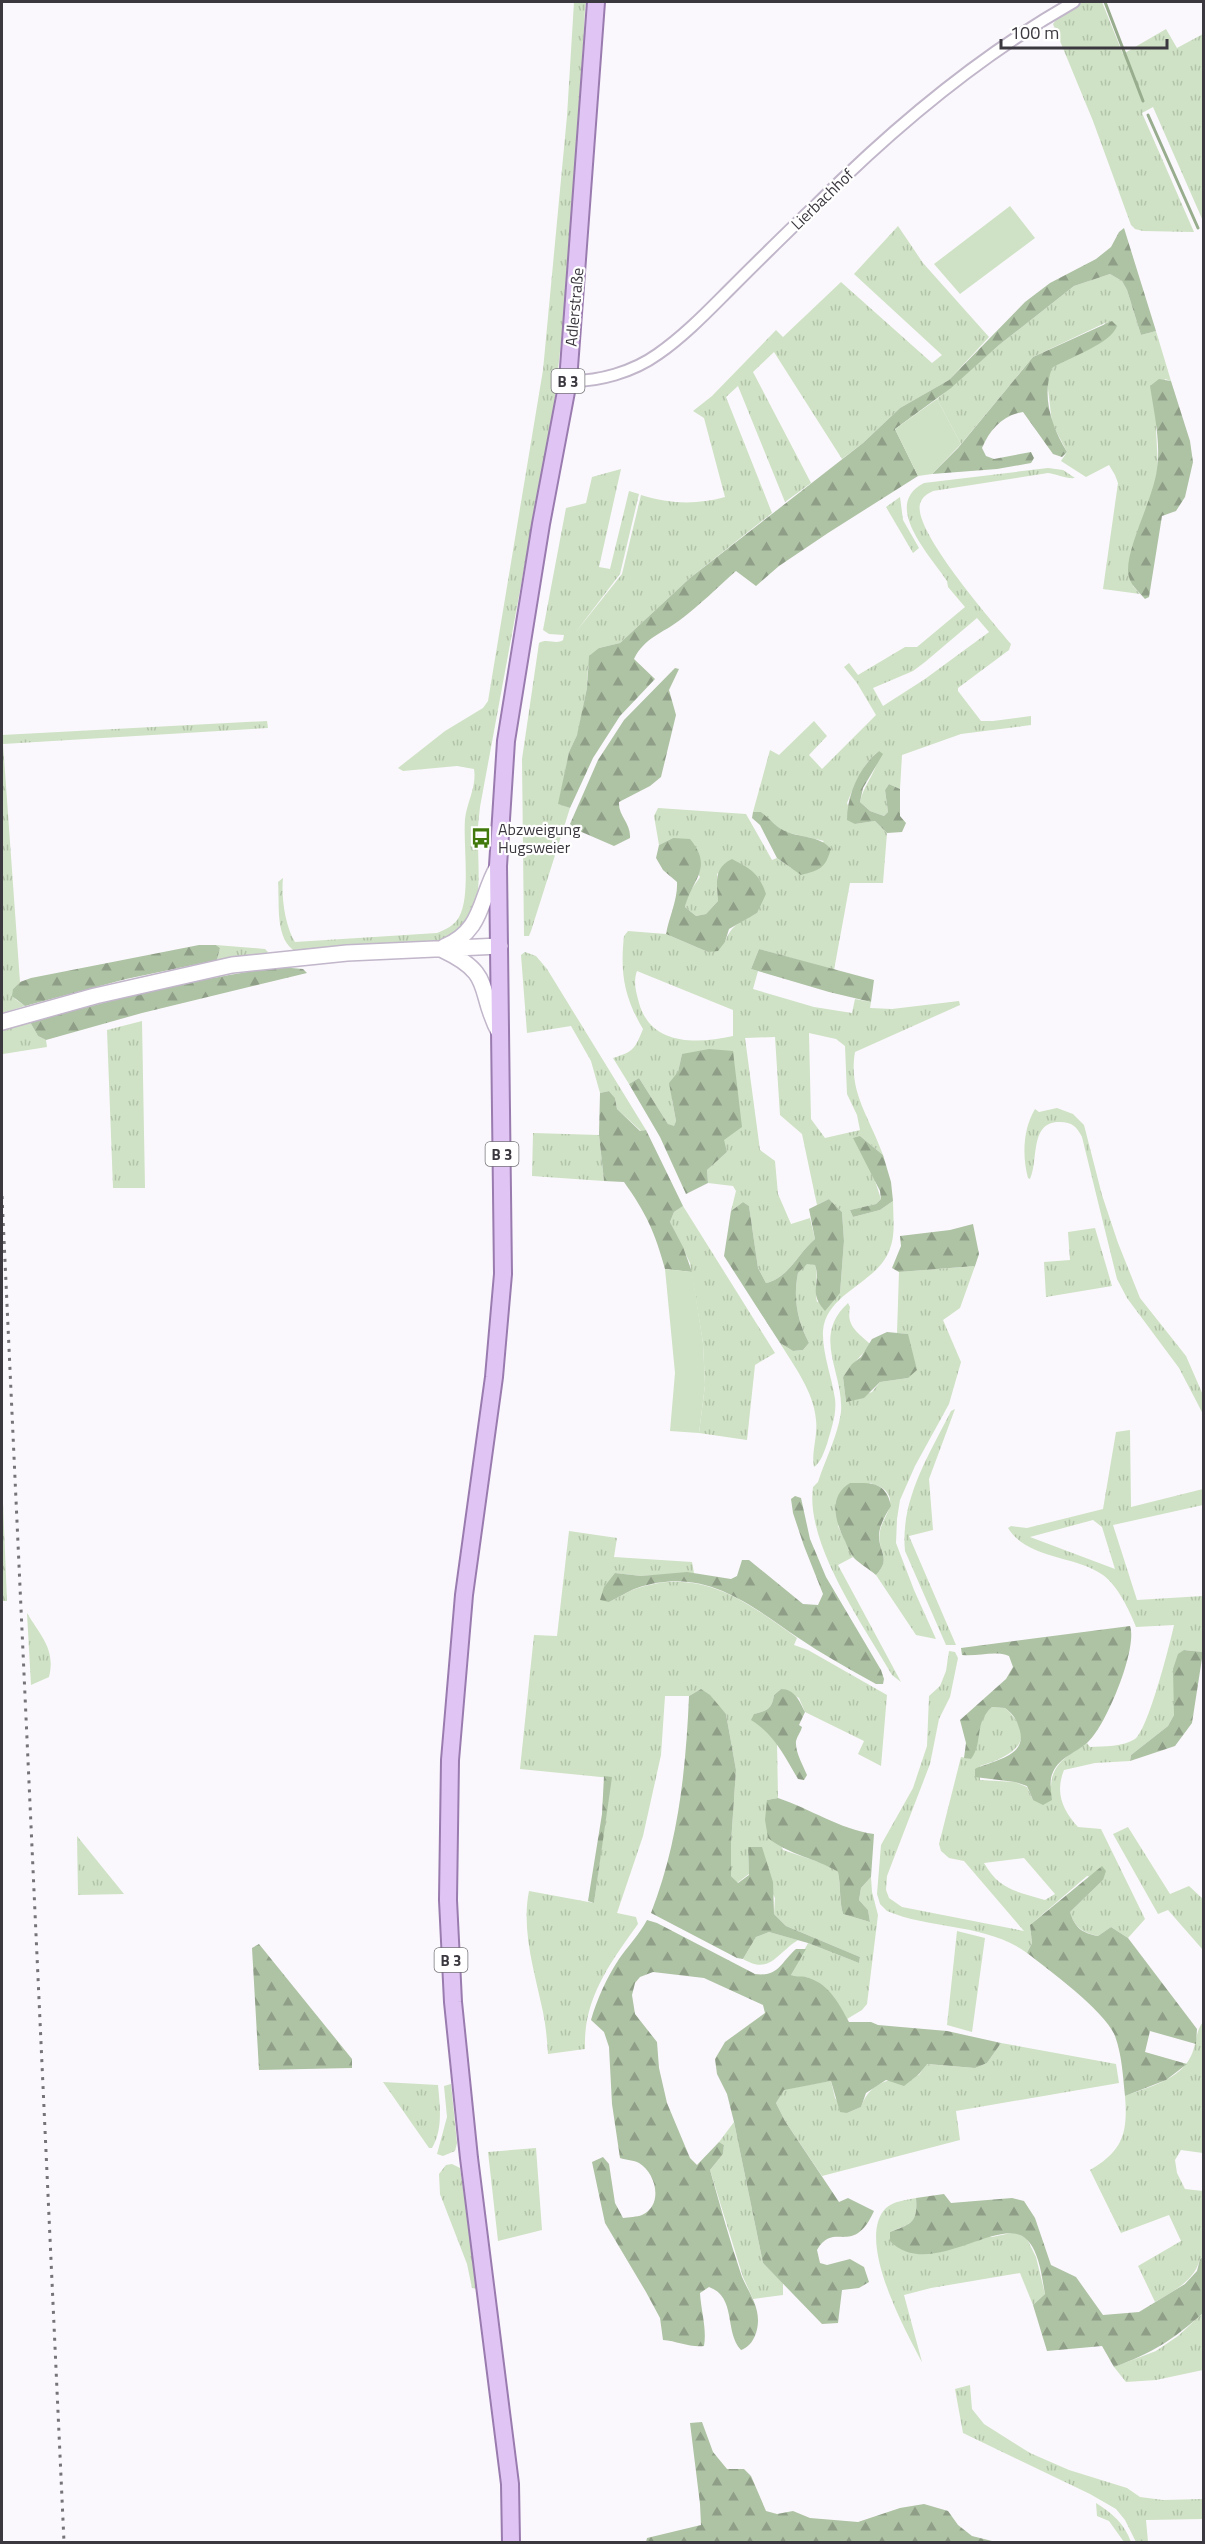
<svg xmlns="http://www.w3.org/2000/svg" width="1205" height="2544" viewBox="0 0 1205 2544" font-family="'Titillium Web',sans-serif">
<defs>
<pattern id="grass-tufts" width="24" height="20" patternUnits="userSpaceOnUse" patternTransform="scale(1.5)"><rect width="24" height="20" fill="#cfe2c5"/><path d="M3 7l-1-3M5 7V3M7 7l1-3M15 17l-1-3M17 17v-4M19 17l1-3" fill="none" stroke="#b3c3aa"/></pattern>
<pattern id="forest-firs" width="22" height="20" patternUnits="userSpaceOnUse" patternTransform="scale(1.5)"><rect width="22" height="20" fill="#aec2a4"/><path d="M5 1l3.5 6h-7zM16 11l3.5 6h-7z" fill="#8f9f87"/></pattern>
</defs>
<rect width="100%" height="100%" fill="#faf8fc"/>
<!-- grass -->
<path fill="url(#grass-tufts)" fill-rule="evenodd" d="M574 2H586L585 9 573 233 554 406 480 807C479 818 477 829 478 840 478 884 487 922 438 942L297 952C274 941 280 903 278 882L283 878C281 896 285 926 295 942L437 933C445 930 455 925 459 917 471 897 463 844 465 819 467 802 477 786 474 769L457 766 403 771 398 768 445 731 483 708 488 701 543 370 567 116Z
M1083 2H1102L1123 54 1166 29 1177 48 1203 34V221L1153 107 1142 113 1194 232 1143 231 1135 229 1131 225 1093 121 1053 24 1058 17Z
M898 226 923 263 989 337 949 380 900 408 863 443 842 459 774 352 753 372 811 483 785 502 738 386 726 397 772 513 690 578 620 643 599 648 588 667 587 688 578 733 569 752 559 804 570 808 531 931 529 936H524L522 759 539 643C547 638 556 645 563 640L564 635 549 634 543 630 566 508 586 503 592 477 621 469 599 567 610 569 629 491 639 494 620 574 575 633 622 574 641 495C670 504 696 505 725 497L704 418 693 411 712 396 776 330 783 337 841 282 932 363 942 355 854 274Z
M1110 274 1122 281 1127 290 1141 335 1156 331 1171 381 1165 379 1156 429 1158 468 1133 586 1140 594 1103 589 1118 483 1115 475 1109 465 1086 477 1061 461 1067 452 1052 423 1047 380 1052 367 1063 361 1107 322 1033 357 961 444 937 399 999 345 1074 286Z
M1048 468 1063 470 1075 478C1066 479 1057 474 1048 473L933 491C927 494 922 497 920 504 913 531 992 621 1011 644L1009 650 958 688V691L981 721H993L1031 716V725L961 734 902 755 900 789 889 784 885 790 888 812 884 816 870 811 860 802C864 783 879 770 879 751 862 764 855 784 847 803L855 824 875 821 887 833 883 883H850L834 970 759 949 751 969 758 971 753 989 814 1007 852 1013 855 999 871 1002 870 1008 892 1009 959 1001 960 1005 855 1052C848 1092 870 1118 883 1155L860 1136 881 1199 876 1204 850 1210 853 1217 880 1210 893 1201C893 1218 896 1235 889 1251 877 1283 826 1293 823 1331 822 1353 832 1377 835 1399 837 1414 831 1429 827 1444 824 1452 821 1462 814 1467 811 1453 818 1436 816 1420 814 1392 794 1366 780 1343L793 1351 803 1350 809 1343C797 1320 793 1298 798 1273L807 1263 815 1265C819 1277 814 1289 817 1302L840 1293 844 1241 842 1212 829 1199 817 1205 802 1134 780 1115 775 1037 745 1038 760 1150 775 1161 778 1194 791 1224 810 1218 815 1239C798 1253 789 1278 766 1283L758 1268 749 1206 743 1202 731 1211 736 1191 733 1186 708 1183 707 1170 727 1152 682 1054 672 1100 676 1121 674 1127 668 1124 639 1078 629 1084 613 1058C633 1052 635 1049 643 1029 624 997 620 973 624 936L628 931 666 934 708 952 725 942C731 925 741 921 757 913L717 873 718 901 706 914 696 916 685 907 688 894 700 877 673 838 659 845 654 816 658 808 746 814 772 860 777 858 791 868 824 841 785 832 770 822 761 812H753L770 750 779 755 814 721 827 736 809 755 822 769 876 715 857 683 844 667 849 663 858 675 905 647H917L965 607 948 587 947 581C930 555 881 505 924 483ZM977 618 989 632 925 679 883 706 873 688 913 671 925 662ZM637 971 733 1010V1036C697 1044 651 1046 639 1003 636 992 633 982 637 971ZM809 1033 836 1039 845 1046 847 1094 857 1115 860 1130 825 1138 811 1119Z
M900 497 903 520 919 548 913 553 886 507Z
M267 721 268 728 3 744 20 982 13 989 15 999 25 1006 2 1013V735Z
M216 945 265 949 268 952 265 954 217 960 220 948Z
M525 952 536 956 547 969 646 1130 641 1131 617 1109 615 1098 609 1091 600 1093 591 1061 571 1026 527 1033 521 955Z
M142 1021 145 1188H113L107 1030Z
M30 1022 38 1036 46 1040 47 1047 3 1054 2 1031Z
M1057 1108 1073 1114 1084 1125 1102 1195 1118 1243 1140 1298 1186 1356 1203 1395V1414L1179 1368 1127 1298 1117 1279 1082 1137C1077 1127 1072 1122 1060 1122 1029 1121 1039 1161 1030 1179L1028 1178C1022 1156 1023 1129 1035 1109L1039 1112Z
M533 1133 599 1135 604 1181 532 1176Z
M683 1206 775 1353 755 1365 747 1440 699 1433 705 1385 703 1343 690 1263 670 1222 674 1212Z
M1095 1228 1112 1286 1046 1297 1044 1262 1070 1260 1068 1232Z
M975 1266 960 1308 943 1320 961 1362 949 1404 915 1466 900 1500 897 1519 896 1543 914 1590 936 1639 916 1635 876 1575C893 1557 876 1550 880 1531 882 1519 894 1508 889 1496 885 1487 878 1486 870 1483L838 1526 853 1557 838 1565 901 1682 892 1675C864 1626 805 1544 813 1487L818 1482C825 1460 838 1435 841 1412 844 1372 811 1337 848 1303L850 1307C846 1326 857 1332 870 1344 862 1356 851 1365 843 1377L846 1402 872 1392 880 1382 908 1378V1334L897 1333 899 1272Z
M955 1409 929 1479 933 1530 909 1536 956 1645H946L905 1551C900 1500 929 1455 951 1411Z
M1130 1430 1131 1507 1203 1489V1505L1113 1525 1137 1600 1203 1596V1652L1185 1650 1175 1696 1174 1715 1168 1726 1131 1755 1130 1761 1095 1763 1064 1770C1055 1792 1062 1810 1078 1827L1101 1829 1145 1919 1128 1938 1111 1927 1098 1936C1082 1932 1075 1928 1070 1912L1103 1880 1087 1876 1030 1925 1032 1943 1027 1953C986 1923 932 1930 887 1911L880 1904 877 1894 881 1845 913 1788 927 1746 929 1696 940 1686 946 1671 949 1651 955 1652 958 1658 950 1697 939 1719 930 1764 887 1876 886 1890 889 1898 902 1907 1024 1931 964 1861 949 1858 941 1851 939 1844 961 1757 971 1759 983 1716 992 1707 1005 1708C1040 1740 1013 1756 980 1766V1780L1015 1782 1027 1787 1033 1800 1051 1786C1052 1763 1069 1755 1087 1743L1090 1747C1104 1746 1123 1747 1135 1739 1148 1730 1170 1644 1174 1625L1136 1627C1129 1610 1118 1586 1103 1575 1075 1555 1028 1560 1008 1528L1011 1526 1027 1528 1103 1509 1116 1432ZM1093 1520 1102 1527 1115 1569 1030 1537ZM1024 1858 1055 1894 1045 1900C1017 1891 1000 1891 984 1863Z
M2 1478 7 1601H2Z
M569 1531 617 1538 614 1557 692 1562 694 1573 641 1576 615 1573 609 1602C618 1598 628 1591 638 1588 703 1567 747 1602 797 1638L794 1645 808 1650 887 1695 881 1766 858 1754 864 1741 805 1712 799 1698 781 1689 774 1695C772 1709 767 1711 754 1714L777 1742 778 1798 767 1800 783 1850 825 1864 838 1872C841 1886 839 1900 843 1914L870 1922 868 1910 859 1900 861 1888 871 1877 872 1892 878 1915 867 2004 862 2010 847 2019 807 1977H794L791 1975 808 1943 859 1963 860 1957 786 1926 774 1914 775 1898 748 1847 749 1874 737 1883 731 1876V1843L736 1770 726 1714 701 1689 689 1696H665L661 1755 643 1836 617 1913 636 1917 638 1924C610 1963 583 1999 585 2049L548 2054C547 2040 546 2026 543 2012 535 1973 521 1931 529 1891L594 1903 611 1778 520 1769 534 1635 557 1636Z
M27 1613C40 1635 56 1649 49 1677L31 1685Z
M1128 1827 1170 1894 1189 1886 1203 1899V1950L1168 1910 1158 1914 1113 1834Z
M77 1836 124 1894 78 1895Z
M957 1931 985 1938 972 2032 947 2025Z
M769 1932 798 1940C776 1954 770 1975 743 1959L756 1937Z
M1203 2022V2153L1181 2150 1175 2160 1177 2173 1185 2189 1203 2191V2257L1200 2259C1194 2282 1173 2291 1155 2302L1138 2266 1181 2241 1169 2215 1121 2233 1090 2170C1123 2151 1128 2133 1125 2096 1148 2087 1180 2080 1191 2056 1197 2044 1195 2032 1203 2022Z
M1001 2043 1116 2064 1119 2083 956 2111 960 2140 822 2176 785 2121 776 2103 784 2089 831 2081 835 2098 847 2113 861 2107C871 2079 893 2079 919 2075L926 2064 975 2068 987 2063Z
M383 2082 438 2085C440 2106 443 2130 432 2148H429Z
M451 2084 457 2143 455 2151 443 2156 437 2154 447 2117 444 2086Z
M734 2122 763 2263 783 2283V2295L753 2299 743 2277 710 2170 723 2154 724 2145 719 2142Z
M536 2148 542 2230 498 2241 488 2152Z
M452 2164 460 2168 478 2289 472 2288 467 2264 440 2194 439 2174 446 2165Z
M916 2198C918 2224 911 2223 890 2232L992 2237 1016 2232 1027 2239 1036 2257 1045 2294 1033 2305 1020 2273 931 2288 904 2295 922 2362C905 2330 855 2239 886 2208 894 2201 906 2200 916 2198Z
M1203 2313V2370L1156 2380 1126 2382 1114 2367 1156 2351 1178 2336Z
M970 2385 972 2409 984 2424 1030 2453 1069 2470 1127 2488 1140 2497 1163 2500 1203 2499V2519L1146 2520 1148 2542H1136L1125 2520 1116 2509 1090 2494 963 2433 955 2389Z
M1096 2503C1113 2514 1124 2523 1131 2542H1124L1109 2521 1097 2516Z"/>
<!-- forest -->
<path fill="url(#forest-firs)" d="M1124 228 1156 331 1141 335 1127 290 1122 281 1110 274 1074 286 999 345 951 388 895 429 918 476 828 533 779 566 756 586 736 571C718 587 700 605 680 620 663 633 644 638 634 659L655 679 620 716 593 758 570 808 558 804 569 752 577 735 587 688 589 656 599 648 620 643 690 578 863 443 900 408 949 380 1025 302 1050 283 1096 259 1111 247 1119 232Z
M1112 321 1117 326C1111 344 1068 358 1052 368 1041 397 1052 427 1067 452L1062 457 1053 454 1023 412C1003 415 990 429 982 448L986 456 994 459 1031 452 1034 458 1031 463 997 469 932 474 958 448 1033 357Z
M1159 379 1171 381 1190 441 1193 462 1185 497 1176 511 1162 516 1149 597 1145 599C1138 591 1129 584 1128 572 1127 545 1153 500 1157 469 1161 443 1154 412 1150 386Z
M675 668 679 669 669 690 676 715 661 777 650 786 619 802C618 816 631 823 630 838L614 846 577 830 570 824 598 760 624 720Z
M879 751 883 754 863 788 860 802 870 811 884 816 888 812 885 790 889 784 900 789V816L906 823 902 832 887 833 875 821 855 824 847 820C847 795 859 767 879 751Z
M753 812H761C770 819 776 828 787 832 803 838 820 836 831 849 825 868 821 870 801 875L777 858 760 825 752 818Z
M673 838 690 839C714 868 692 879 685 907L696 916 706 914 718 901C717 883 713 868 732 859 751 869 759 873 766 894L757 913 729 929 725 942 718 951 708 952 666 934C669 917 678 899 677 882L663 870 656 858 659 845Z
M199 945H216L220 948 217 960 126 979 25 1006 12 996 13 989 20 982 31 978Z
M759 949 874 980 871 1002 829 992 751 969Z
M280 967 303 969 307 973 142 1013 46 1040 38 1036 30 1022C112 1000 195 978 280 967Z
M709 1049 733 1051 742 1127 724 1140 727 1152 707 1170 708 1183 686 1194 660 1137 629 1084 639 1078 668 1124 674 1126 676 1121 669 1083 678 1072 682 1054Z
M609 1091 615 1098 617 1109 640 1131 646 1130 683 1206 674 1212 670 1222 683 1247 692 1272 665 1269C655 1232 646 1213 624 1182L604 1181 599 1135 600 1093Z
M860 1136 883 1155 891 1182 893 1201 880 1210 853 1217 850 1210 876 1204 881 1199 880 1191 853 1138Z
M829 1199 842 1212 844 1241 840 1293 825 1311C807 1290 822 1285 815 1265L807 1264 798 1273C793 1298 797 1320 809 1343L803 1350 793 1351 780 1343 724 1256 731 1211 743 1202 749 1206 758 1268 766 1283C789 1278 798 1253 815 1239L809 1209Z
M973 1224 979 1254 975 1266 899 1272 892 1268 901 1246 900 1236 950 1230Z
M887 1332 908 1334 917 1370 908 1378 880 1382 864 1398 846 1402 843 1377 852 1364 861 1357 872 1339Z
M850 1483C871 1483 886 1481 891 1506 886 1514 880 1524 879 1534 878 1552 892 1558 876 1575 869 1569 860 1564 854 1558 850 1553 847 1546 845 1541 835 1521 828 1496 850 1483Z
M795 1496 801 1498 810 1539 826 1577 881 1670 884 1679 883 1684H876C849 1669 822 1654 797 1637 746 1602 703 1566 637 1588 628 1591 618 1598 609 1602L600 1600 604 1587 615 1573 641 1576 687 1572 731 1579 737 1576 742 1560H749L803 1604 818 1605 823 1594 804 1546 793 1513 791 1499Z
M1130 1626C1138 1648 1106 1726 1088 1742 1076 1753 1060 1757 1053 1772 1049 1780 1051 1791 1052 1800L1043 1805 1033 1800 1027 1786 1015 1782 975 1777V1769C991 1761 1027 1757 1020 1731 1017 1720 1014 1715 1005 1708L992 1707C973 1724 984 1742 971 1759L964 1758 966 1743 960 1720 1006 1679 1013 1667 1009 1656C995 1650 977 1657 962 1655L961 1648Z
M1184 1650 1203 1652 1192 1723 1175 1746 1130 1761 1131 1755 1168 1726 1174 1715 1173 1669 1178 1654Z
M701 1689 710 1695 726 1714 736 1770 731 1843V1876L738 1883 749 1875 748 1847H762L773 1882 774 1914 786 1926 860 1957 859 1963 808 1943 769 1932 756 1937 743 1959 737 1958 651 1913C678 1844 686 1770 689 1696Z
M781 1689C795 1689 800 1702 805 1712L799 1725 802 1727C801 1732 797 1736 796 1741 795 1752 803 1765 807 1775L804 1780 798 1779C784 1756 775 1735 751 1720L754 1714C767 1711 772 1709 774 1695Z
M604 1776 612 1777 594 1903 588 1901 602 1814Z
M778 1798C811 1809 839 1829 874 1834L871 1877 861 1888 859 1900 868 1910 870 1922 843 1914C839 1900 841 1886 838 1872 814 1857 791 1856 768 1838L765 1820 767 1800Z
M1102 1866 1106 1871 1103 1880 1070 1912C1075 1928 1082 1933 1098 1936L1111 1927 1128 1938 1197 2029 1196 2044 1150 2031 1145 2052 1187 2064 1166 2080 1125 2096C1123 2077 1122 2055 1115 2036 1106 2012 1049 1970 1027 1953L1032 1943 1030 1925Z
M647 1920 657 1923 755 1974C779 1977 780 1963 796 1949H806L791 1975C797 1978 803 1975 809 1978 830 1985 839 2004 849 2022H871L878 2025 947 2031 1001 2043 987 2063 975 2068 927 2064 919 2074 904 2086 886 2080 866 2093 861 2107 847 2113 840 2112 831 2081 784 2090 776 2103 785 2121 839 2202 848 2198 874 2211C853 2258 834 2220 817 2250L820 2263 827 2265 850 2259 864 2267 869 2282 859 2288 842 2290 838 2323 822 2324 763 2263 734 2122 727 2094 717 2074 715 2059 725 2042 765 2013 763 2005 704 1978 653 1972 640 1977 635 1983 632 1995 635 2014 657 2042 659 2068 667 2103 690 2158 697 2165 719 2142 724 2145 723 2154 710 2170C720 2205 730 2242 742 2277 748 2291 758 2304 758 2320 758 2332 753 2346 741 2350 724 2332 737 2297 709 2287L700 2293C701 2311 707 2329 704 2346 691 2348 677 2341 663 2340L660 2318 646 2292 605 2223 592 2162 603 2157 609 2164 615 2203 623 2218C629 2217 637 2217 642 2215 664 2205 656 2173 639 2163 634 2160 626 2160 620 2158L612 2104 609 2047 604 2032 591 2020C597 1999 607 1977 619 1959 628 1946 639 1935 647 1920Z
M259 1944 352 2059V2068L259 2070 252 1948Z
M944 2194 951 2203 1012 2198 1024 2201 1035 2218 1051 2265 1076 2277 1103 2315 1139 2312 1185 2284 1197 2271 1200 2259 1203 2257V2313C1173 2340 1152 2353 1114 2367L1102 2346 1047 2351 1033 2305 1045 2294C1042 2277 1039 2249 1025 2238 998 2216 929 2281 890 2241V2232C911 2224 918 2223 916 2198Z
M702 2422 713 2452 727 2469H744L751 2476 766 2511 777 2514 793 2511 810 2518 858 2522 900 2508 924 2504 948 2511 958 2525 972 2536 996 2542H646L647 2538 701 2525 700 2504 690 2423Z"/>
<!-- garden -->
<path fill="#cfe2c5" d="M1010 206 1035 238 960 294 934 264Z
M937 399 961 444 932 474 918 476 895 429Z
M665 1269 692 1272 703 1343 705 1385 699 1433 670 1431 675 1373Z"/>
<g fill="none" stroke-linecap="round" stroke-linejoin="round">
<!-- stream -->
<path stroke="#98ac8e" stroke-width="3" d="M1105 2 1143 101
M1148 115 1198 228"/>
<!-- street casing -->
<g stroke="#c1b6ca" stroke-width="14">
<path id="street" d="M568 381C598 382 633 372 658 354 684 336 707 312 729 290 758 261 787 232 817 204 892 129 982 54 1074 2"/>
</g>
<!-- secondary casing -->
<g stroke="#c1b6ca" stroke-width="18">
<path id="secondary" d="M444 947C484 930 479 899 498 866
M443 950C496 975 476 990 500 1034
M2 1022 95 996 232 965 347 953 500 946"/>
</g>
<!-- primary casing -->
<g stroke="#9a7baf" stroke-width="20">
<path id="primary" d="M511 2542 510 2484 469 2158 453 2002 448 1900 450 1760 464 1595 494 1377 503 1274 498 866 506 741 541 524 568 381 596 2"/>
</g>
<!-- street -->
<use href="#street" stroke="#fff" stroke-width="10"/>
<!-- secondary -->
<use href="#secondary" stroke="#fff" stroke-width="15"/>
<!-- primary -->
<use href="#primary" stroke="#e0c5f4" stroke-width="16"/>
<!-- rail -->
<path stroke="#757278" stroke-width="3" stroke-dasharray="3 6" stroke-linecap="butt" d="M2 1196 64 2542"/>
</g>
<!-- icons -->
<defs>
<g id="bus-bare" transform="scale(1.62)"><path d="M-5-6H5V4H4V6H2V4H-2V6H-4V4H-5ZM-3.5-4V0h7V-4ZM-3.5 1.2v1.5H-2V1.2ZM2 1.2v1.5H3.5V1.2Z" fill="#41790d" stroke="#fff" stroke-width="2.5" paint-order="stroke"/></g>
</defs>
<g fill-rule="evenodd">
<use href="#bus-bare" x="481" y="838"/>
</g>
<g text-anchor="middle" dominant-baseline="central" stroke-width="4.5" stroke-linejoin="round" paint-order="stroke">
<!-- shield labels -->
<g fill="#fff" stroke="#767479" stroke-width="1.5">
<rect x="551.5" y="369" width="33" height="24" rx="4.5"/>
<rect x="485.5" y="1142" width="33" height="24" rx="4.5"/>
<rect x="434.5" y="1948" width="33" height="24" rx="4.5"/>
</g>
<g font-size="15" font-weight="bold" fill="#3c383f">
<text x="568" y="381">B 3</text>
<text x="502" y="1154">B 3</text>
<text x="451" y="1960">B 3</text>
</g>
<!-- street labels -->
<g font-size="16" fill="#3c383f" stroke="#fff">
<text transform="translate(822 199) rotate(-44)">Lierbachhof</text>
<text transform="translate(574 307) rotate(-85)">Adlerstraße</text>
</g>
<!-- poi labels -->
<g font-size="16" fill="#3c383f" stroke="#fff" text-anchor="start">
<text x="498" y="829">Abzweigung<tspan x="498" dy="18">Hugsweier</tspan></text>
</g>
</g>
<!-- border -->
<rect width="1205" height="2544" fill="none" stroke="#3c383f" stroke-width="6"/>
<!-- scale -->
<path d="M1001 39v9h166v-9" fill="none" stroke="#3c383f" stroke-width="3"/>
<text x="1010" y="39" font-size="18" fill="#3c383f" stroke="#ffffff" stroke-width="4.5" paint-order="stroke">100 m</text>
</svg>
